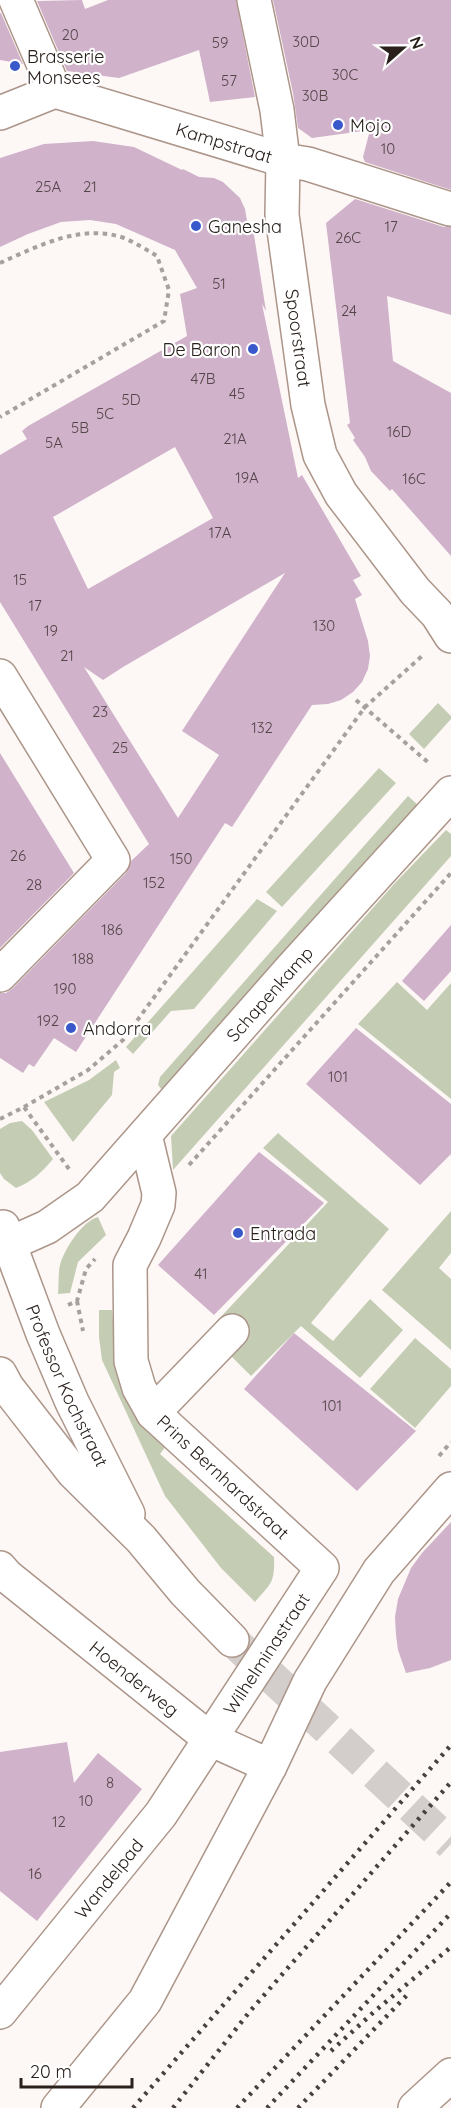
<svg xmlns="http://www.w3.org/2000/svg" width="451" height="2108" viewBox="0 0 451 2108" font-family="Quicksand,sans-serif">
<rect width="100%" height="100%" fill="#fdf8f6"/>
<!-- green -->
<path fill="#c4cdb3" d="M438 703 451 716V719L424 749 409 734Z
M379 768 396 783 282 907 266 892Z
M408 796 418 805 162 1090 158 1085 160 1077Z
M446 830 451 834V856L173 1170 171 1136 395 883Z
M257 899 277 911 194 1009 171 1011 133 1054 126 1047Z
M397 982 427 1010 451 983V1099L358 1024Z
M116 1060 120 1068 114 1072 112 1095 73 1142 44 1102 89 1080Z
M22 1121 32 1130 53 1159C42 1172 32 1182 16 1188L4 1179 0 1173V1129L10 1123Z
M278 1133 389 1229 311 1323 333 1341 370 1299 403 1330 360 1378 301 1326 251 1376 231 1356 240 1342 216 1322 328 1202 263 1148Z
M451 1211V1253L439 1268 451 1279V1350L382 1290Z
M98 1217 106 1235 78 1262 70 1293 58 1294C59 1284 58 1273 60 1265 64 1250 82 1221 98 1217Z
M99 1310H112L116 1351 166 1446 160 1454 274 1557C275 1583 271 1583 255 1602L221 1568 165 1496 102 1360 99 1337Z
M415 1338 451 1369V1386L415 1428 370 1389Z"/>
<!-- building -->
<path fill="#d0b2ca" fill-rule="evenodd" d="M82 0 85 9 108 0H236L255 97 210 102 199 50 119 78 67 71 37 1Z
M273 0H451V190L365 162 363 157 370 130 312 138 298 128 293 93Z
M0 13H1L23 64 0 60Z
M93 141 134 147 182 170 183 169 199 177 214 178 223 182 240 198 245 209 247 221 254 235 266 311 262 304 298 478 302 475 361 576 353 580 362 595 355 599 368 641 370 656 368 669 362 682 353 692 341 700 328 704 312 705 232 827 225 823 76 1052 54 1038 34 1067 29 1064 23 1073 0 1058V993H6L13 988 126 873 131 861 149 844 0 602V455L27 439 22 431 28 426 187 336 180 294 197 288 175 250 116 224 90 220 61 222 28 234 0 247V158L44 144ZM175 447 213 518 88 589 53 517ZM285 573 182 731 219 755 178 818 84 667 103 680 123 667Z
M355 199 444 227H451V315L387 296 393 361 451 393V556L392 489 390 491 371 471 365 457 353 440 355 438 347 425 350 423 326 223Z
M0 753 74 873 0 948Z
M451 925V971L424 1001 402 981Z
M356 1028 451 1104V1154L420 1185 306 1084Z
M259 1152 324 1203 214 1315 158 1265Z
M294 1333 416 1431 357 1491 244 1389Z
M451 1522V1660L430 1668 406 1673 398 1650 396 1635 395 1617 398 1599 411 1568 422 1553Z
M67 1742 74 1783 98 1753 142 1789 37 1921 0 1891V1752Z"/>
<g fill="none" stroke-linecap="round" stroke-linejoin="round">
<!-- major-tunnel -->
<path stroke="#d3cdcb" stroke-width="33" stroke-dasharray="33 16" stroke-linecap="butt" d="M232 1640 451 1844"/>
<!-- minor casing -->
<g stroke="#ac9589" stroke-width="36">
<g id="minor">
<path d="M16 0 55 91"/>
<path id="s1" d="M254 0 277 110 283 160 282 215 308 405 320 455 341 494 415 591 437 614 451 636"/>
<path id="s2" d="M0 113 55 91 283 160 308 164 450 209"/>
<path d="M0 676 113 860 0 975"/>
<path d="M153 1413 232 1331"/>
<path id="s3" d="M0 1568 7 1576 210 1739 270 1766"/>
<path id="s4" d="M0 2012 161 1814 322 1568 153 1413 139 1388 131 1361 130 1265 144 1238 158 1205 159 1193 145 1135"/>
<path d="M58 2108 145 2001 270 1766 310 1681 379 1571 451 1489"/>
<path d="M415 2108 451 2075"/>
</g>
</g>
<!-- major casing -->
<g stroke="#ac9589" stroke-width="36">
<g id="major">
<path id="s5" d="M3 1227 43 1334 72 1402 128 1514"/>
<path id="s6" d="M0 1248 47 1227 90 1197 291 969 451 793"/>
<path d="M0 1374 7 1387 73 1472 141 1539 185 1592 232 1640"/>
</g>
</g>
<!-- path -->
<path stroke="#a7a09d" stroke-width="4" stroke-dasharray="4.5 4.5" stroke-linecap="butt" d="M0 263C38 246 82 223 124 238 136 243 147 250 157 256L169 290 164 321 0 417
M356 700 430 764
M24 1107 88 1070 123 1040 365 707 422 656
M0 1119 24 1107 69 1169
M189 1165 451 873
M77 1301 83 1331
M68 1305 77 1301 86 1269 95 1259
M439 1456 451 1442"/>
<!-- minor -->
<use href="#minor" stroke="#fff" stroke-width="33"/>
<!-- major -->
<use href="#major" stroke="#fff" stroke-width="33"/>
<!-- rail -->
<path stroke="#48403c" stroke-width="4.5" stroke-dasharray="3 6" stroke-linecap="butt" d="M331 2051 375 2011 451 1947
M133 2108 451 1745
M173 2108 251 2010 451 1782
M237 2108 451 1882
M267 2108 451 1913
M298 2108 410 1992"/>
</g>
<!-- markers -->
<g fill="#3959cb" stroke="#fff" stroke-width="2">
<circle cx="15" cy="66" r="6"/>
<circle cx="338" cy="125" r="6"/>
<circle cx="196" cy="226" r="6"/>
<circle cx="253" cy="349" r="6"/>
<circle cx="71" cy="1028" r="6"/>
<circle cx="238" cy="1233" r="6"/>
</g>
<g text-anchor="middle" dominant-baseline="central" stroke-width="4.5" stroke-linejoin="round" paint-order="stroke">
<!-- number labels -->
<g font-size="15" fill="#544548">
<text x="70" y="34">20</text>
<text x="306" y="41">30D</text>
<text x="220" y="42">59</text>
<text x="345" y="74">30C</text>
<text x="229" y="80">57</text>
<text x="315" y="95">30B</text>
<text x="388" y="148">10</text>
<text x="48" y="186">25A</text>
<text x="90" y="186">21</text>
<text x="391" y="226">17</text>
<text x="348" y="237">26C</text>
<text x="219" y="283">51</text>
<text x="349" y="310">24</text>
<text x="203" y="378">47B</text>
<text x="237" y="393">45</text>
<text x="131" y="399">5D</text>
<text x="105" y="413">5C</text>
<text x="80" y="427">5B</text>
<text x="399" y="431">16D</text>
<text x="235" y="438">21A</text>
<text x="54" y="442">5A</text>
<text x="247" y="477">19A</text>
<text x="414" y="478">16C</text>
<text x="220" y="532">17A</text>
<text x="20" y="579">15</text>
<text x="35" y="605">17</text>
<text x="324" y="625">130</text>
<text x="51" y="630">19</text>
<text x="67" y="655">21</text>
<text x="100" y="711">23</text>
<text x="262" y="727">132</text>
<text x="120" y="747">25</text>
<text x="18" y="855">26</text>
<text x="181" y="858">150</text>
<text x="154" y="882">152</text>
<text x="34" y="884">28</text>
<text x="112" y="929">186</text>
<text x="83" y="958">188</text>
<text x="65" y="988">190</text>
<text x="48" y="1020">192</text>
<text x="338" y="1076">101</text>
<text x="201" y="1273">41</text>
<text x="332" y="1405">101</text>
<text x="110" y="1782">8</text>
<text x="86" y="1800">10</text>
<text x="59" y="1821">12</text>
<text x="35" y="1873">16</text>
</g>
<!-- poi labels -->
<g font-size="18" fill="#2a211d" stroke="#fff" text-anchor="start">
<text x="27" y="56">Brasserie<tspan x="27" dy="21">Monsees</tspan></text>
<text x="350" y="125">Mojo</text>
<text x="208" y="226">Ganesha</text>
<text x="241" y="349" text-anchor="end">De Baron</text>
<text x="83" y="1028">Andorra</text>
<text x="250" y="1233">Entrada</text>
</g>
<!-- street labels -->
<g font-size="18" fill="#2a211d" stroke="#fff">
<text stroke="none"><textPath href="#s2" startOffset="236">Kampstraat</textPath></text>
<text stroke="none"><textPath href="#s1" startOffset="342">Spoorstraat</textPath></text>
<text stroke="none"><textPath href="#s6" startOffset="375">Schapenkamp</textPath></text>
<text stroke="none"><textPath href="#s5" startOffset="171">Professor Kochstraat</textPath></text>
<text transform="translate(223 1477) rotate(43)">Prins Bernhardstraat</text>
<text stroke="none"><textPath href="#s4" startOffset="447">Wilhelminastraat</textPath></text>
<text stroke="none"><textPath href="#s3" startOffset="174">Hoenderweg</textPath></text>
<text stroke="none"><textPath href="#s4" startOffset="172">Wandelpad</textPath></text>
</g>
</g>
<!-- north arrow -->
<g transform="translate(403 48) rotate(69)" stroke="#ffffff" stroke-width="4.5" paint-order="stroke">
<path d="M0-4.5L10 22L0 15L-10 22Z" fill="#2a211d"/>
<text y="-9" font-size="16" font-weight="bold" text-anchor="middle" fill="#2a211d">N</text>
</g>
<!-- scale -->
<path d="M21 2078v9h111v-9" fill="none" stroke="#2a211d" stroke-width="3"/>
<text x="30" y="2078" font-size="18" fill="#2a211d" stroke="#ffffff" stroke-width="4.5" paint-order="stroke">20 m</text>
</svg>
